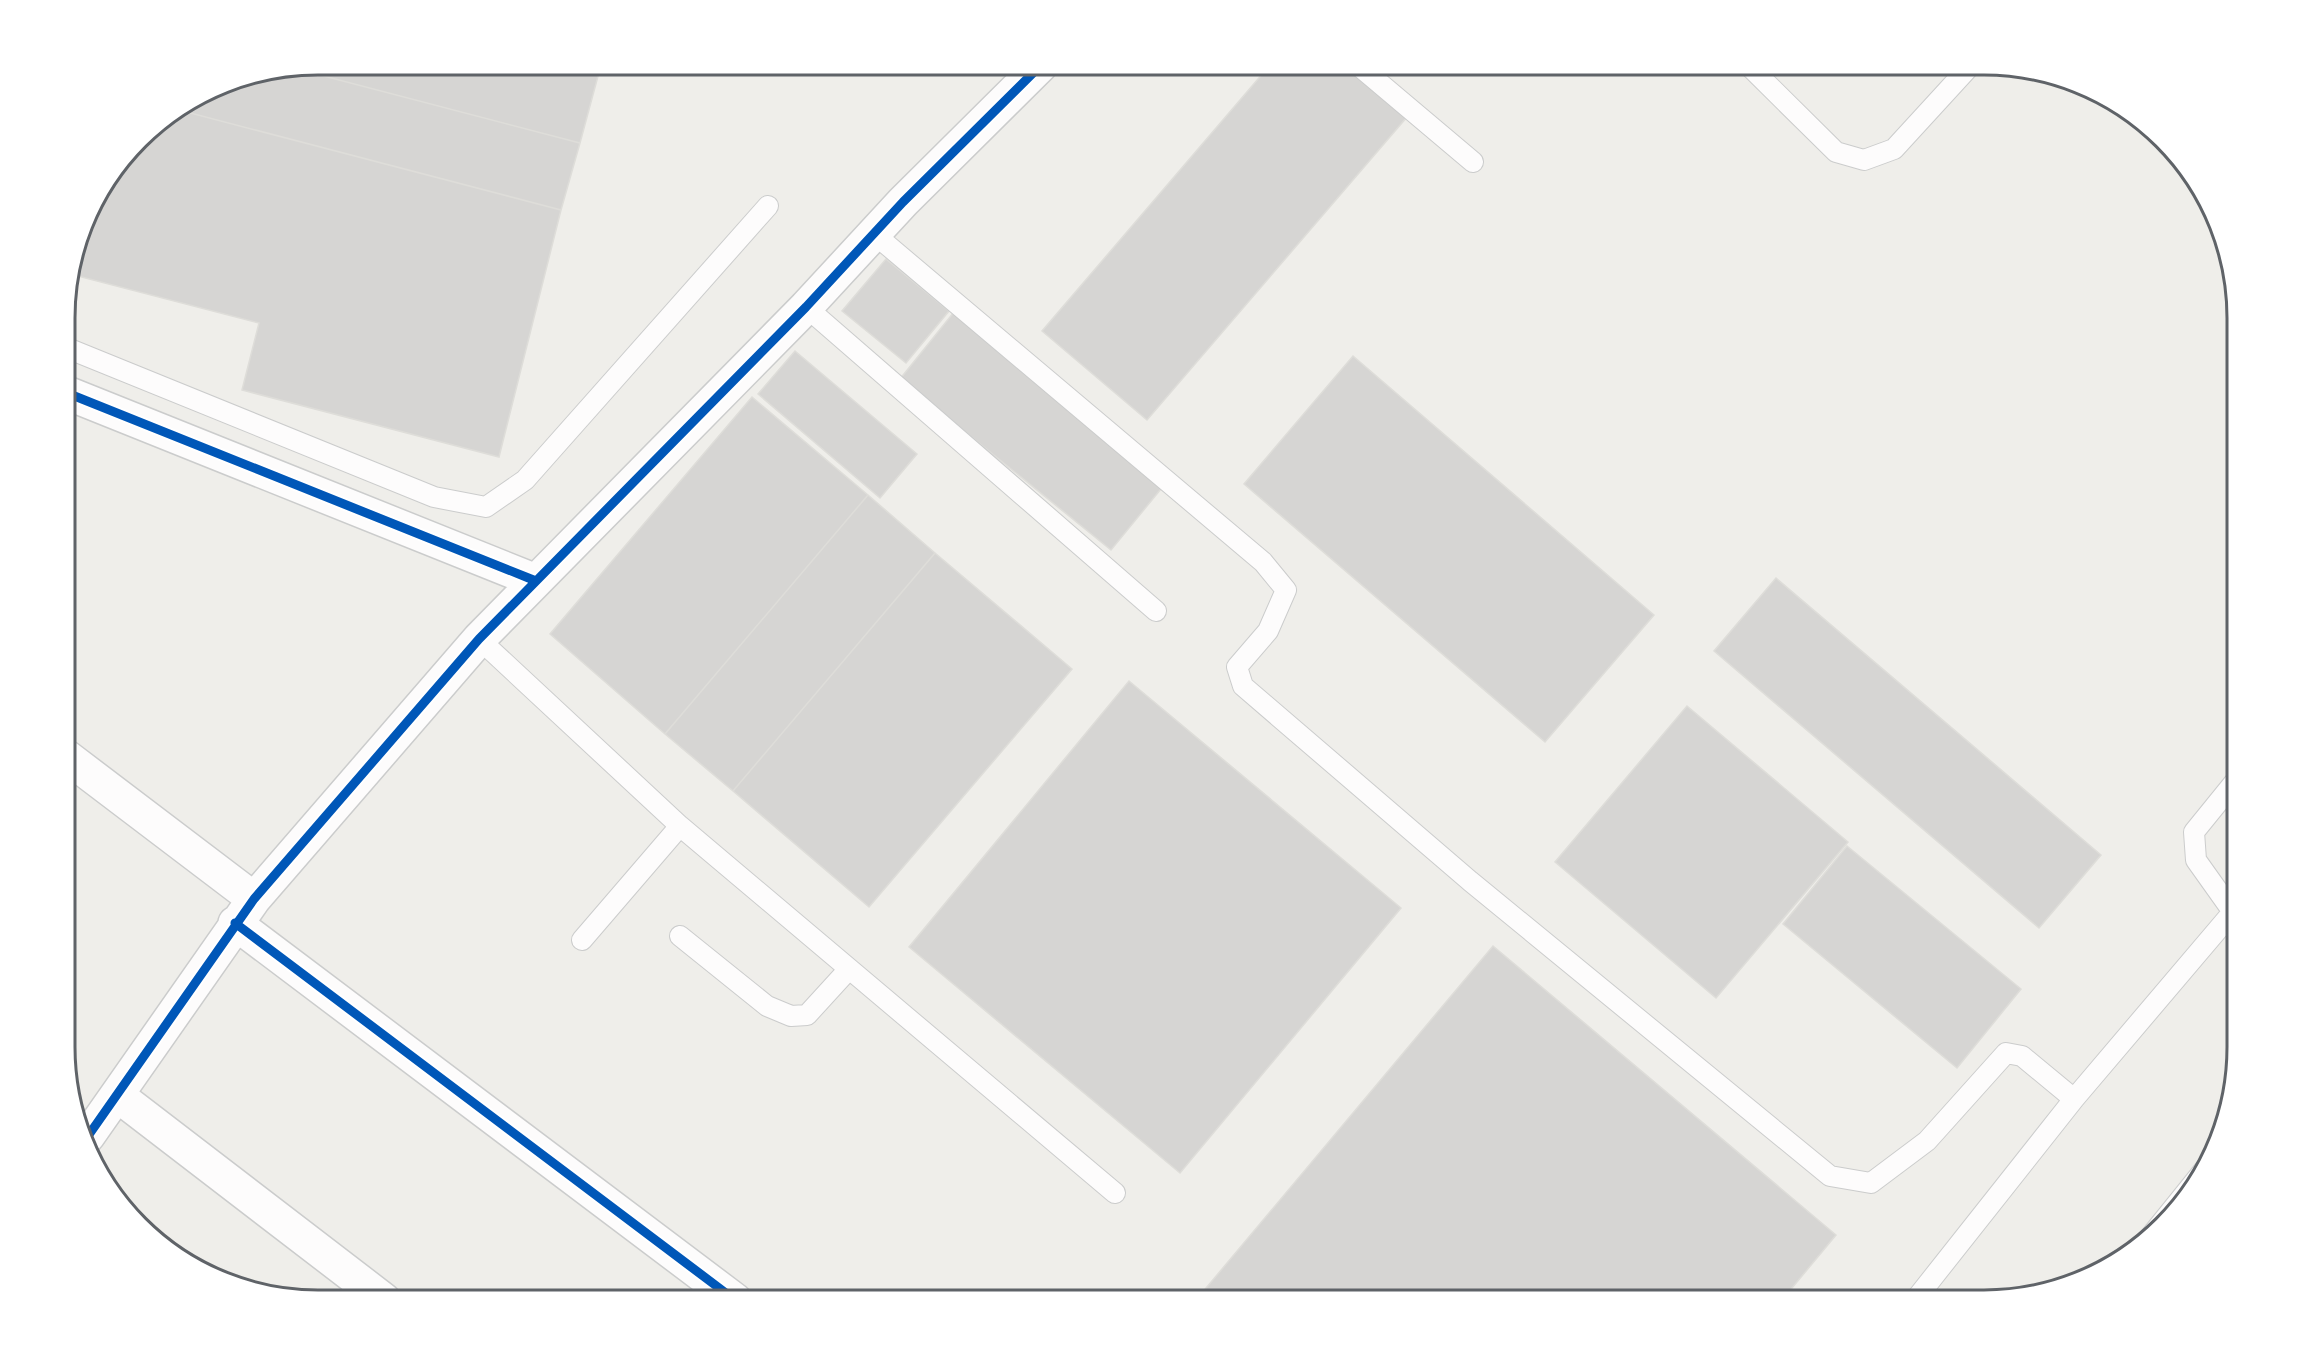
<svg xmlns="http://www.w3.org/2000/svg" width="2302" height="1365" viewBox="0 0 2302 1365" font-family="Figtree,sans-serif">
<rect width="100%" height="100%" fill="#efeeea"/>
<!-- building -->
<path fill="#d6d5d3" stroke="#deddd9" stroke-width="1.5" d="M318 64 601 65 580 143 297 69Z
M1270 65H1346L1407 117 1147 420 1042 331Z
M297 69 580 143 561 210 179 110 221 84Z
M179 110 561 210 499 457 242 390 259 323 70 274 91 206 151 128Z
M886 259 949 311 906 363 842 311Z
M954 312 1165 484 1111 550 900 379Z
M795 351 917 454 880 498 758 394Z
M1353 356 1654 615 1545 742 1244 484Z
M752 397 868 495 665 734 550 634Z
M868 495 935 553 733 791 665 734Z
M935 553 1072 669 869 907 733 791Z
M1776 578 2101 855 2039 928 1714 651Z
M1129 681 1401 908 1180 1173 909 947Z
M1687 706 1848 842 1716 998 1555 862Z
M1847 846 2021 989 1957 1068 1783 924Z
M1493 946 1836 1235 1782 1300H1196Z"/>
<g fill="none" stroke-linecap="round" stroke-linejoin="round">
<!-- service casing -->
<g stroke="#cbcccc" stroke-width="22">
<path id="service" d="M1358 65 1473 162
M1748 65 1836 152 1864 160 1894 149 1971 65
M873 233 1263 562 1286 590 1268 631 1237 667 1243 686 1470 881 1830 1176 1871 1183 1927 1141 2006 1053 2022 1056 2074 1099
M806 307 1156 611
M67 348 434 497 486 507 525 480 768 206
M479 639 680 826 1115 1193
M2233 912 2196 860 2194 832 2237 779
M680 936 767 1006 791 1016 807 1015 849 969
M582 940 680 826
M2150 1237 2204 1170
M1915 1300 2074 1099 2237 907"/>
</g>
<!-- minor casing -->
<g stroke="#cbcccc" stroke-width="36">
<path id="minor" d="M67 393 536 581
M67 757 254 899
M235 923 735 1300
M117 1095 384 1300
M88 1136 254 899 479 639 806 307 903 202 1041 65"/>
</g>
<!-- service -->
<use href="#service" stroke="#fdfcfc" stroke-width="20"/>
<!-- minor -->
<use href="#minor" stroke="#fdfcfc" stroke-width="33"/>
<!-- cycleway casing -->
<g stroke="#fff" stroke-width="13">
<path id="cycleway" d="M67 393 536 581
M235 923 735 1300
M88 1136 254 899 479 639 806 307 903 202 1041 65"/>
</g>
<!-- cycleway -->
<use href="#cycleway" stroke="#0057b8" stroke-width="9"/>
</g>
<!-- crop -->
<path d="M0 0H2302V1365H0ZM318 75H1984A243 243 0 0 1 2227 318V1047A243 243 0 0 1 1984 1290H318A243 243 0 0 1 75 1047V318A243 243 0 0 1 318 75Z" fill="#fff" fill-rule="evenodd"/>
<path fill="none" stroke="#5f6368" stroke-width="3" d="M318 75H1984A243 243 0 0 1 2227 318V1047A243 243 0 0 1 1984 1290H318A243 243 0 0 1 75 1047V318A243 243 0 0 1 318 75Z"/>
</svg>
